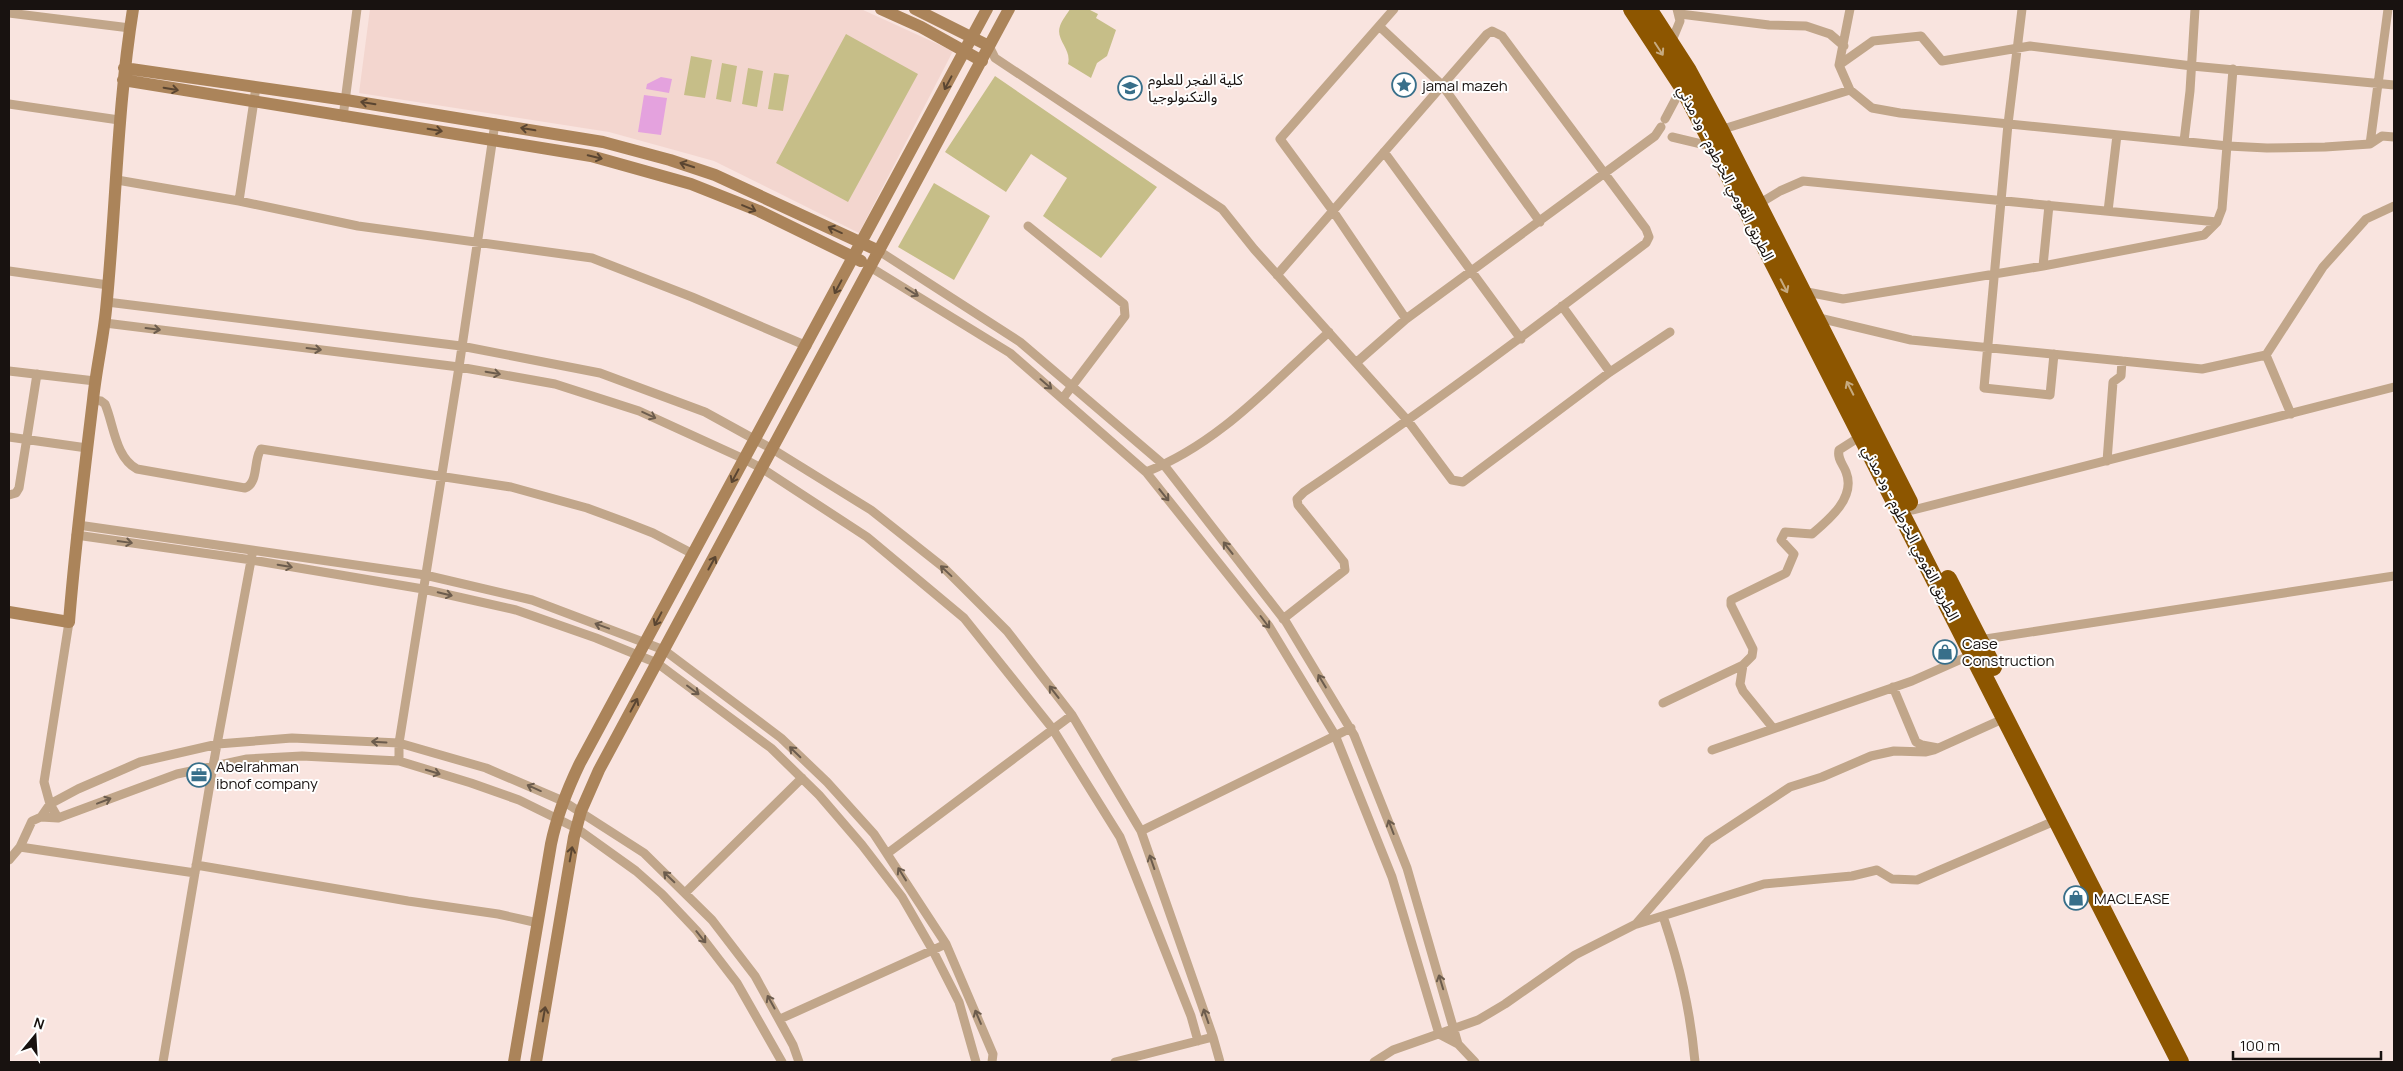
<svg xmlns="http://www.w3.org/2000/svg" width="2403" height="1071" viewBox="0 0 2403 1071" font-family="Manrope,'Noto Sans Arabic',sans-serif">
<rect width="100%" height="100%" fill="#f9e4df"/>
<!-- built -->
<path fill="#f3d6cf" d="M370 9H861L953 51 859 233 714 161 678 151 609 132 359 93Z"/>
<!-- green -->
<path fill="#c6be88" d="M1070 9H1088L1098 14 1096 18 1116 30 1107 56 1097 63 1091 78 1068 64C1072 49 1055 40 1060 26 1062 20 1067 14 1070 9Z
M846 34 918 74 848 202 776 163Z
M691 56 712 60 705 98 684 95Z
M722 63 737 66 731 102 716 99Z
M748 68 763 71 757 107 742 104Z
M774 73 789 75 783 111 768 109Z
M995 76 1157 187 1101 258 1043 216 1067 178 1031 154 1006 192 945 152Z
M934 183 990 216 954 280 898 247Z"/>
<!-- water -->
<path fill="#e4a2de" d="M661 77 672 79 669 93 646 89 647 84Z
M644 95 667 98 661 135 638 132Z"/>
<g fill="none" stroke-linecap="round" stroke-linejoin="round">
<!-- street -->
<path stroke="#c1a68a" stroke-width="9" d="M1394 9 1280 139 1333 211 1406 319
M2022 9 2008 124 1984 388 2050 395 2054 354
M9 13 130 28
M1680 14 1769 25 1806 26 1830 34 1844 46
M1379 26 1442 85 1540 222
M1671 43 1680 21 1677 9
M989 46 995 58 1222 209 1254 249 1408 421 1452 480 1463 482 1610 372 1670 332
M1839 65 1873 41 1921 36 1942 61 2030 46 2192 66 2394 85
M1850 90 1839 65 1850 9
M9 104 119 120
M343 117 357 9
M1665 119 1682 87
M1720 130 1850 90 1872 108 1900 113 2228 146 2267 148 2325 147 2370 144 2382 136 2394 137
M1672 137 1714 147
M2184 141 2190 91 2195 9
M2370 144 2388 9
M1384 152 1521 339
M117 180 239 201 358 226 592 258 692 297 807 346
M239 201 256 87
M1757 205 1780 191 1803 181 2217 222
M2108 211 2117 135
M1028 226 1124 304 1125 316 1063 398
M879 251 1020 342 1164 465 1286 622 1354 735 1407 868 1458 1044
M2043 266 2049 205
M870 267 1010 353 1146 472 1269 626 1335 735 1392 877 1439 1034 1458 1044 1475 1062
M9 271 108 285
M1277 275 1487 34 1492 31 1502 36 1646 229 1649 237 1646 243C1533 329 1421 413 1304 492L1297 499 1298 505 1344 562 1345 570 1283 619
M1802 291 1843 299 2043 266 2204 235 2217 222 2222 209 2233 69
M107 302 461 346 600 373 705 412 774 450 871 510 943 567 1007 631 1072 715 1141 831 1213 1037 1220 1062
M1562 306 1610 372
M1815 317 1911 340 2202 369 2266 355
M105 323 459 367 555 384 639 411 744 459 763 469 867 537 964 618 1052 728 1120 837 1191 1016 1198 1041
M1357 362 1406 319 1655 136 1661 127
M9 371 95 381
M93 400 101 401 105 404C114 425 115 457 137 469L245 488C259 483 253 460 261 449L511 487 587 508 625 522 653 533 693 554
M2291 414 2266 355 2323 267 2366 219 2394 206
M9 437 87 448
M2107 461 2113 382 2121 376 2122 361
M1146 472C1220 443 1271 384 1329 332
M9 495 16 493 19 488 37 374
M1913 510 2394 387
M78 525 425 575 532 600 664 650 781 738 827 782 874 834 946 944 993 1054 992 1062
M76 535 252 560 423 589 516 610 596 638 657 663 771 748 819 795 862 845 902 897 932 949 959 1002 976 1062
M1979 640 2394 576
M1743 665 1740 684 1743 691 1773 728
M1893 687 1916 742 1922 745 1938 748
M1663 703 1743 665 1752 656 1753 649 1731 605V600L1786 573 1794 554 1781 540 1785 532 1812 534C1830 519 1856 497 1846 472 1843 464 1837 459 1839 450L1861 436
M1712 750 1912 681 1973 654
M399 761V743L459 367 495 123
M41 817 50 804 78 789 140 762 218 744 292 738 399 743 486 768 563 801 644 853 712 920 755 976 793 1045 799 1062
M58 818 50 804 44 782 69 622
M1141 831 1351 728
M20 847 195 873
M888 853 1072 715
M9 860 20 847 32 821 41 817 58 818 177 774 247 759 302 756 399 761 471 783 519 800 576 828 636 871 662 894 697 931 737 983 782 1062
M196 865 408 901 498 914 538 923
M685 893 802 778
M1663 916C1680 967 1690 1008 1695 1062
M1637 924 1764 884 1852 876 1877 870 1892 879 1917 880 2057 820
M780 1019 946 944
M163 1062 213 766 252 555
M1115 1062 1213 1037
M1374 1062 1393 1050 1478 1020 1505 1004 1575 955 1636 924 1708 841 1790 787 1822 777 1871 756 1894 751 1926 752 1934 750 2005 718"/>
<!-- secondary -->
<path stroke="#ab845a" stroke-width="12" d="M881 9 921 27 982 61
M915 9 989 46
M124 68 346 100 603 142 670 160 715 175 879 251
M123 80 591 156 691 184 759 211 861 261
M9 612 69 622C75 547 84 474 93 400 96 370 103 340 106 310 116 209 117 109 133 9
M514 1062 551 844C557 815 567 790 580 763L987 9
M536 1062 574 837 581 811 599 770 1009 9"/>
<!-- highway -->
<path stroke="#8d5600" stroke-width="18" d="M1632 9 1683 87 1715 148 2180 1062
M1648 9 1688 71 1720 130 1909 502
M1948 579 1993 667"/>
</g>
<!-- one-way arrows -->
<defs><path id="oneway-shaft" d="M-6 0H5M1.5-3L5.5 0L1.5 3" fill="none" stroke-width="1.6" stroke-linecap="round" stroke-linejoin="round" transform="scale(1.25)"/></defs>
<g stroke="#c6aa80">
<use href="#oneway-shaft" transform="translate(1659 49) rotate(57)"/>
<use href="#oneway-shaft" transform="translate(1784 286) rotate(63)"/>
<use href="#oneway-shaft" transform="translate(1850 388) rotate(-117)"/>
</g>
<g stroke="#5a4531">
<use href="#oneway-shaft" transform="translate(948 83) rotate(118)"/>
<use href="#oneway-shaft" transform="translate(171 89) rotate(10)"/>
<use href="#oneway-shaft" transform="translate(368 103) rotate(-171)"/>
<use href="#oneway-shaft" transform="translate(528 129) rotate(-170)"/>
<use href="#oneway-shaft" transform="translate(435 130) rotate(9)"/>
<use href="#oneway-shaft" transform="translate(595 157) rotate(13)"/>
<use href="#oneway-shaft" transform="translate(687 165) rotate(-162)"/>
<use href="#oneway-shaft" transform="translate(749 208) rotate(23)"/>
<use href="#oneway-shaft" transform="translate(835 230) rotate(-156)"/>
<use href="#oneway-shaft" transform="translate(838 287) rotate(118)"/>
<use href="#oneway-shaft" transform="translate(735 476) rotate(118)"/>
<use href="#oneway-shaft" transform="translate(712 563) rotate(-61)"/>
<use href="#oneway-shaft" transform="translate(658 619) rotate(118)"/>
<use href="#oneway-shaft" transform="translate(634 705) rotate(-62)"/>
<use href="#oneway-shaft" transform="translate(571 854) rotate(-80)"/>
<use href="#oneway-shaft" transform="translate(544 1014) rotate(-80)"/>
</g>
<g stroke="#6c5c4d">
<use href="#oneway-shaft" transform="translate(912 292) rotate(32)"/>
<use href="#oneway-shaft" transform="translate(153 329) rotate(7)"/>
<use href="#oneway-shaft" transform="translate(314 349) rotate(7)"/>
<use href="#oneway-shaft" transform="translate(493 373) rotate(10)"/>
<use href="#oneway-shaft" transform="translate(1046 384) rotate(41)"/>
<use href="#oneway-shaft" transform="translate(649 415) rotate(25)"/>
<use href="#oneway-shaft" transform="translate(1164 495) rotate(51)"/>
<use href="#oneway-shaft" transform="translate(125 542) rotate(8)"/>
<use href="#oneway-shaft" transform="translate(1228 548) rotate(-128)"/>
<use href="#oneway-shaft" transform="translate(285 566) rotate(10)"/>
<use href="#oneway-shaft" transform="translate(946 571) rotate(-137)"/>
<use href="#oneway-shaft" transform="translate(445 594) rotate(13)"/>
<use href="#oneway-shaft" transform="translate(1265 622) rotate(53)"/>
<use href="#oneway-shaft" transform="translate(602 626) rotate(-160)"/>
<use href="#oneway-shaft" transform="translate(1322 681) rotate(-121)"/>
<use href="#oneway-shaft" transform="translate(693 690) rotate(37)"/>
<use href="#oneway-shaft" transform="translate(1054 692) rotate(-128)"/>
<use href="#oneway-shaft" transform="translate(379 742) rotate(-177)"/>
<use href="#oneway-shaft" transform="translate(795 752) rotate(-136)"/>
<use href="#oneway-shaft" transform="translate(433 772) rotate(17)"/>
<use href="#oneway-shaft" transform="translate(534 788) rotate(-156)"/>
<use href="#oneway-shaft" transform="translate(104 801) rotate(-21)"/>
<use href="#oneway-shaft" transform="translate(1391 827) rotate(-111)"/>
<use href="#oneway-shaft" transform="translate(1152 862) rotate(-109)"/>
<use href="#oneway-shaft" transform="translate(902 874) rotate(-122)"/>
<use href="#oneway-shaft" transform="translate(669 877) rotate(-136)"/>
<use href="#oneway-shaft" transform="translate(701 937) rotate(51)"/>
<use href="#oneway-shaft" transform="translate(1441 982) rotate(-107)"/>
<use href="#oneway-shaft" transform="translate(771 1002) rotate(-119)"/>
<use href="#oneway-shaft" transform="translate(1206 1016) rotate(-109)"/>
<use href="#oneway-shaft" transform="translate(978 1017) rotate(-113)"/>
</g>
<!-- icons -->
<defs>
<g id="sight-ring" transform="scale(1.25)"><circle r="9.5" fill="#fff" stroke="#386f8a" stroke-width="1.5"/><path d="M0-6L1.8-2.2L6-1.7L2.9 1.2L3.7 5.4L0 3.3L-3.7 5.4L-2.9 1.2L-6-1.7L-1.8-2.2Z" fill="#386f8a"/></g>
<g id="university-ring" transform="scale(1.25)"><circle r="9.5" fill="#fff" stroke="#386f8a" stroke-width="1.5"/><path d="M0-5L7-2L0 1L-7-2ZM-4 1L0 2.5L4 1V4Q0 6-4 4Z" fill="#386f8a"/></g>
<g id="shop-ring" transform="scale(1.25)"><circle r="9.5" fill="#fff" stroke="#386f8a" stroke-width="1.5"/><path d="M-5-2.5h2.3a2.7 3.5 0 0 1 5.4 0H5L5.5 6h-11ZM-1.5-2.5h3a1.5 2.3 0 0 0-3 0Z" fill="#386f8a"/></g>
<g id="office-ring" transform="scale(1.25)"><circle r="9.5" fill="#fff" stroke="#386f8a" stroke-width="1.5"/><path d="M-6-3h4V-5.5h4V-3h4V5H-6ZM-1-4.5V-3h2v-1.5ZM-6 0V1H6V0Z" fill="#386f8a"/></g>
</defs>
<g fill-rule="evenodd">
<use href="#sight-ring" x="1404" y="85"/>
<use href="#university-ring" x="1130" y="88"/>
<use href="#shop-ring" x="1945" y="652"/>
<use href="#office-ring" x="199" y="775"/>
<use href="#shop-ring" x="2076" y="898"/>
</g>
<g text-anchor="middle" dominant-baseline="central" stroke-width="4" stroke-linejoin="round" paint-order="stroke">
<!-- poi labels -->
<g font-size="15" fill="#181210" stroke="#fff" text-anchor="start">
<text x="1148" y="79">كلية الفجر للعلوم<tspan x="1148" dy="17">والتكنولوجيا</tspan></text>
<text x="1422" y="85">jamal mazeh</text>
<text x="1962" y="643">Case<tspan x="1962" dy="17">Construction</tspan></text>
<text x="216" y="766">Abelrahman<tspan x="216" dy="17">ibnof company</tspan></text>
<text x="2094" y="898">MACLEASE</text>
</g>
<!-- street labels -->
<g font-size="15" fill="#181210" stroke="#fff">
<text transform="translate(1726 173) rotate(63)">الطريق القومي الخرطوم - ود مدني</text>
<text transform="translate(1911 533) rotate(63)">الطريق القومي الخرطوم - ود مدني</text>
</g>
</g>
<!-- border -->
<rect width="2403" height="1071" fill="none" stroke="#181210" stroke-width="20"/>
<!-- north arrow -->
<g transform="translate(35 1036) rotate(18)" stroke="#ffffff" stroke-width="4" paint-order="stroke">
<path d="M0-4L9 19L0 12L-9 19Z" fill="#181210"/>
<text y="-8" font-size="14" font-weight="bold" text-anchor="middle" fill="#181210">N</text>
</g>
<!-- scale -->
<path d="M2233 1051v8h148v-8" fill="none" stroke="#181210" stroke-width="2.5"/>
<text x="2240" y="1051" font-size="15" fill="#181210" stroke="#ffffff" stroke-width="4" paint-order="stroke">100 m</text>
</svg>
